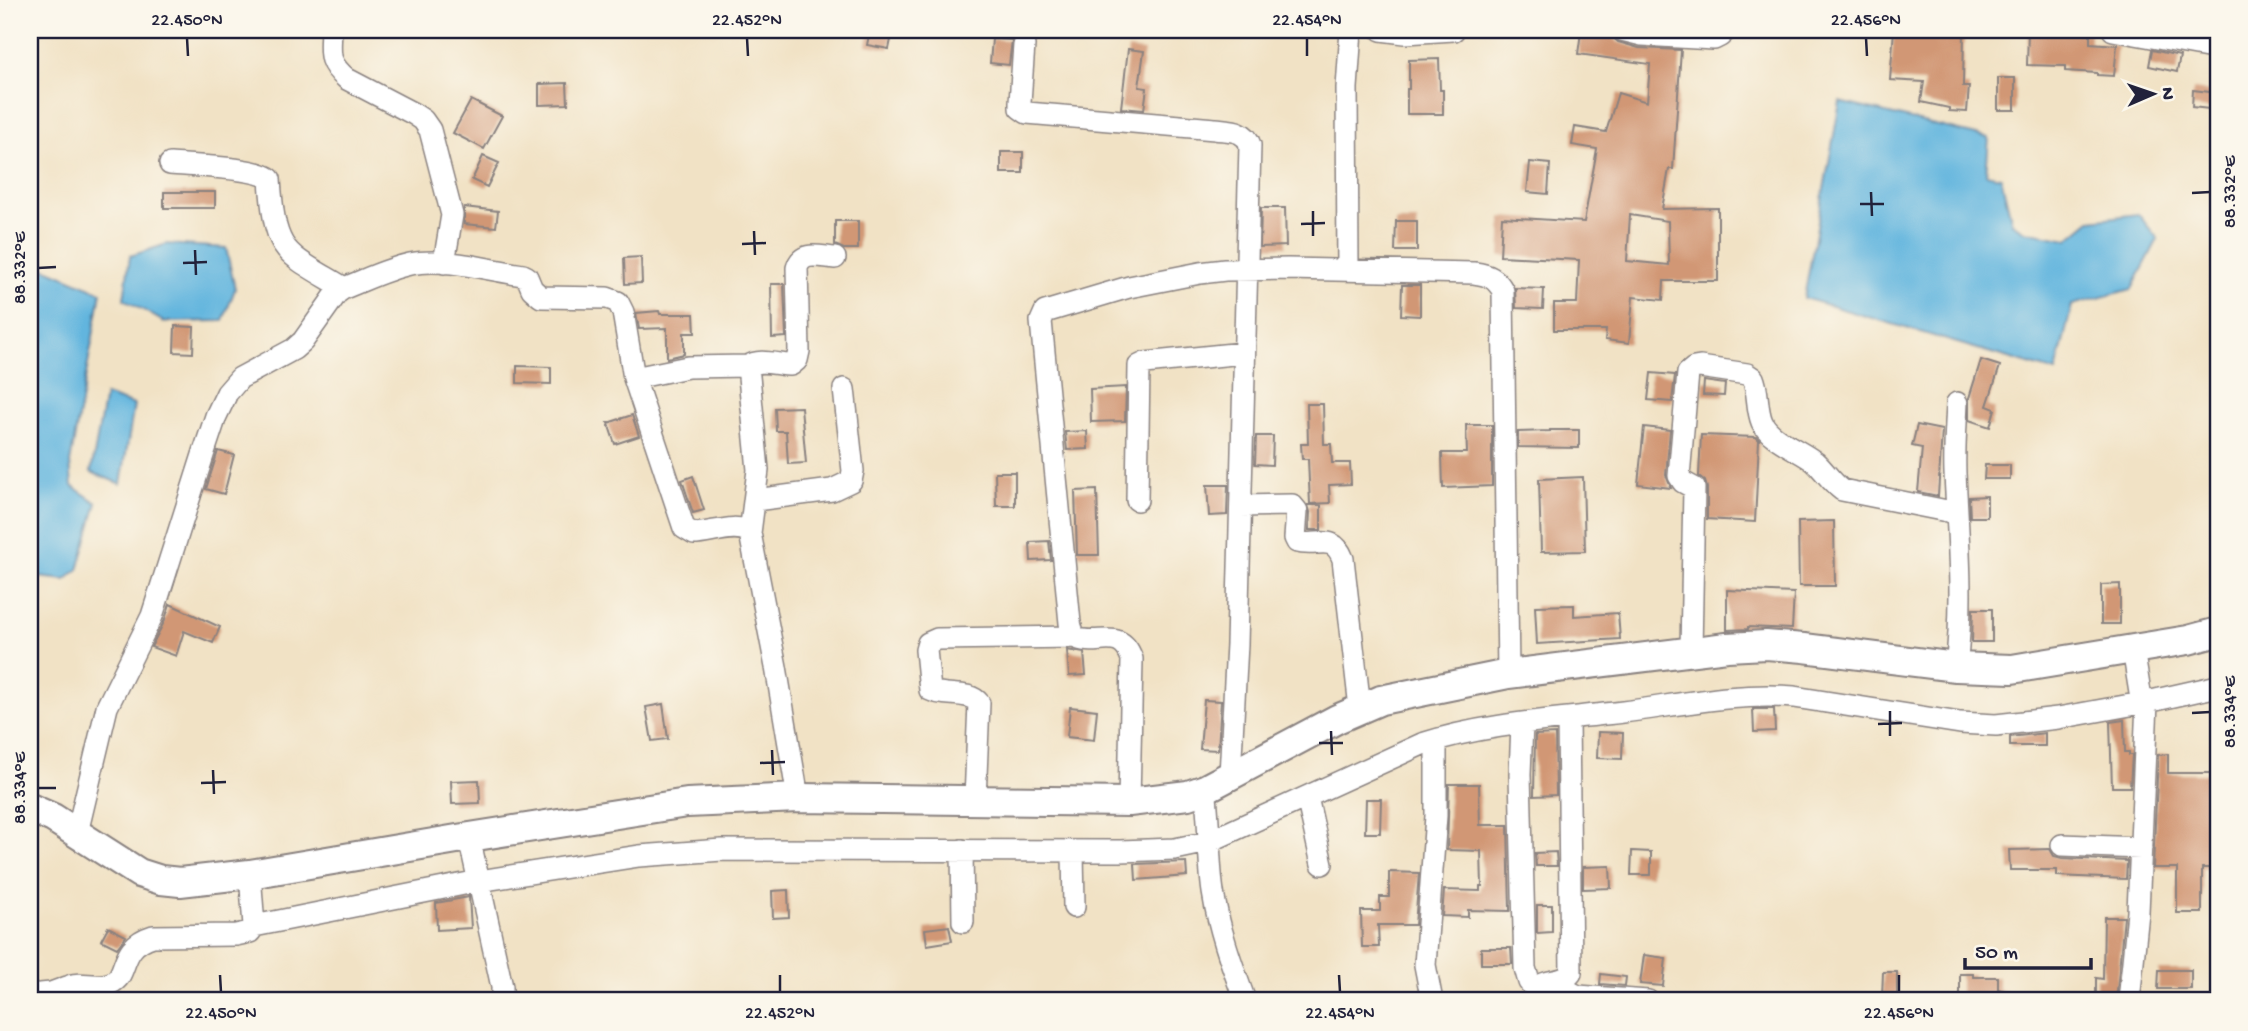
<svg xmlns="http://www.w3.org/2000/svg" width="2248" height="1031" viewBox="0 0 2248 1031" font-family="'Gochi Hand',sans-serif">
<rect width="100%" height="100%" fill="#fbf7ec"/>
<filter id="ink" filterUnits="userSpaceOnUse"><feTurbulence type="fractalNoise" baseFrequency=".0143" numOctaves="2"/><feDisplacementMap in="SourceGraphic" scale="14" xChannelSelector="R" yChannelSelector="G"/><feConvolveMatrix kernelMatrix="1 2 1 2 8 2 1 2 1" color-interpolation-filters="sRGB"/></filter>
<filter id="wash" filterUnits="userSpaceOnUse"><feTurbulence type="fractalNoise" baseFrequency=".00686" numOctaves="4" result="noise"/><feDisplacementMap in="SourceGraphic" scale="28" xChannelSelector="R" yChannelSelector="G"/><feGaussianBlur stdDeviation="1.57" result="paint"/><feColorMatrix in="noise" values="0 0 0 0 0 0 0 0 0 0 0 0 0 0 0 0 0 1.4 0 .05"/><feComposite in="paint" operator="in"/></filter>
<g filter="url(#wash)">
<rect width="100%" height="100%" fill="#f1e2c5"/>
<!-- water -->
<path fill="#62b5de" stroke="#426c8c" stroke-width="2" d="M1840 102 1989 138 1986 174 2001 177 2012 223 2025 231 2068 239 2091 220 2138 214 2158 239 2132 289 2072 305 2056 372 1804 298Z
M167 244 226 248 235 289 223 321 164 322 124 299 130 256Z
M30 262 101 292 70 463 72 486 97 503 78 570 65 580 30 576Z
M105 395 134 405 121 484 91 472Z"/>
<g id="blocks">
<!-- building -->
<path fill="#d19775" fill-rule="evenodd" d="M870 30H893L889 49 867 45Z
M1894 30 1942 32V30H1964L1963 86H1969L1967 112 1949 111V108L1921 102 1924 82 1890 80Z
M2028 31 2090 34V43L2117 45 2114 76 2097 75V73L2065 71V66L2027 65Z
M1581 32 1611 36 1618 42 1639 48 1681 50 1673 169H1669L1662 209 1718 208V281H1664L1663 300 1633 297 1629 343 1605 340 1606 330H1554V303H1577L1579 260 1500 256 1502 217 1584 222 1597 149 1572 145 1575 127 1606 132 1618 93 1647 102 1650 64 1578 54ZM1630 215 1668 221 1669 265 1627 261Z
M992 39 1012 40 1009 65 990 63Z
M1128 49 1144 51 1139 87 1147 88 1144 110 1121 108Z
M2152 50 2180 56 2177 72 2149 66Z
M1439 59 1440 90H1443V114H1407V89H1409V60Z
M1998 78H2015V110H1998Z
M567 83 568 104 539 105V84Z
M2193 90 2218 93V110L2192 107Z
M471 100 502 116 484 149 453 133Z
M1001 152H1023V173H1001Z
M483 156 499 163 487 187 472 180Z
M1530 162 1550 164 1548 194 1527 192Z
M164 192H215V208H164Z
M464 207 498 211 496 227 464 224Z
M1261 208H1285L1286 246 1260 247Z
M835 221H858V249H844L835 245Z
M1396 221H1417V251H1395Z
M641 257 642 283 625 284 624 258Z
M771 284H784L786 337 772 338Z
M1402 285H1420V316L1401 315Z
M1515 288 1544 289 1543 309 1516 308Z
M659 311 660 314H694L695 333H684V354L667 358V328L639 329 636 313Z
M175 326 194 327 193 353 174 352Z
M1981 360 2000 366 1987 406 1995 409 1990 427 1969 420V398Z
M517 366 551 367V384L517 383Z
M1651 373 1675 375 1672 402 1648 400Z
M1704 381 1725 384 1724 396 1703 395Z
M1126 387 1125 421 1091 422 1090 389Z
M1307 404H1323L1324 444H1331L1332 463H1350L1351 484 1329 485 1330 503 1310 504 1308 459H1302L1301 444H1308Z
M801 407 806 463 788 464 786 431H776L775 408Z
M632 415 639 436 615 444 608 423Z
M1466 425H1492V486L1443 488 1442 453H1467Z
M1917 425 1942 430 1938 496 1918 492 1922 448 1912 446Z
M1644 427 1670 430 1666 475 1671 488 1638 484Z
M1550 430H1579V448L1518 447V432L1550 431Z
M1087 431 1088 449 1067 450 1065 432Z
M1701 435 1756 437 1759 440 1755 522 1707 519V488L1705 481 1699 476Z
M1256 436H1273L1272 465 1255 464Z
M218 451 234 455 224 494 206 489Z
M1985 465H2010V479H1984Z
M995 472H1015V506H996Z
M693 476 704 510 693 513 682 480Z
M1583 477 1585 551 1541 552 1539 479Z
M1207 485H1228L1227 515 1209 516Z
M1097 490 1099 555H1077L1075 491Z
M1987 496V517H1970L1969 497Z
M1308 505H1321V530H1309L1310 512Z
M1834 521 1835 586H1799L1798 522Z
M1049 541 1051 560 1031 561 1030 542Z
M2120 584V624H2101V585Z
M1727 590 1794 593 1792 629 1748 627V629L1727 630Z
M170 604 220 627 213 643 184 631 176 656 151 647 164 622Z
M1574 605V616L1618 613 1620 639 1537 644 1535 606Z
M1973 609H1992V642H1972Z
M1067 650 1084 653 1086 675 1069 676Z
M1204 700 1221 701 1218 750 1200 749Z
M663 704 668 739 652 741 646 707Z
M1070 707 1097 710 1094 740 1067 737Z
M1753 709H1774L1775 731 1754 732Z
M2124 720 2125 752H2129V755H2132L2130 787H2112L2110 722Z
M1598 732 1623 733 1622 759 1597 758Z
M2045 733V746H2010V737Z
M1555 734 1556 795 1534 796 1535 735Z
M2168 754V773H2216L2215 868H2202V913H2177V868H2153L2158 755Z
M479 780 480 803 452 804 451 781Z
M1449 784H1479L1480 825H1508L1510 911 1468 910V917L1442 916 1444 890 1480 891V886H1482L1481 851 1447 850Z
M1366 799H1381L1380 833H1365Z
M2050 849 2054 856 2062 858 2127 861 2126 879 2057 876V870H2010L2009 850Z
M1632 851 1651 852V875H1631Z
M1556 852 1557 866H1536L1535 853Z
M1186 862 1187 876 1136 880 1135 864Z
M1610 866 1611 888 1583 889V867Z
M1389 872 1419 873 1415 925H1378L1379 947H1362L1361 911H1380V897H1389Z
M788 890 789 917 773 918 772 891Z
M469 897 471 928 437 930 436 903Z
M1537 905H1552V932L1537 933Z
M2104 917H2124L2116 1001H2096V978L2103 979Z
M949 926 952 941 927 945 925 929Z
M108 927 126 936 117 948 101 940Z
M1481 948H1511L1512 964H1481Z
M1644 955 1666 958 1663 986 1640 984Z
M2159 970H2191V989H2158Z
M1883 972H1897V998H1882Z
M1601 974 1626 977 1625 986 1600 984Z
M1960 974H1973V977H1998V989L2028 999V1001H1960Z"/>
</g>
</g>
<g filter="url(#ink)">
<use href="#blocks" fill-opacity="0" stroke="#8a8280" stroke-width="2"/>
<g fill="none" stroke-linecap="round" stroke-linejoin="round">
<!-- minor casing -->
<g stroke="#8a8280" stroke-width="24">
<path id="minor" d="M331 30C330 54 327 62 347 79L414 114 423 120 430 130 452 215 444 263
M1381 30 1405 33 1454 30
M1622 30 1642 35 1714 39 1720 36 1726 30
M2113 30 2218 49
M1024 45 1020 102V108L1027 113 1215 129C1229 131 1245 129 1250 145L1237 644 1230 775
M170 164C191 166 257 167 270 179 275 255 283 251 344 288
M1348 270 1347 88 1351 30
M634 378 688 367 748 366
M755 500 832 490 851 481 853 471 844 389
M1137 500 1139 366 1145 363 1243 353
M1241 506 1292 505 1297 511 1295 538 1297 542C1318 548 1333 532 1343 559L1360 708
M750 533 758 470 748 366C760 358 777 365 791 365L797 360 799 351 797 268C802 250 820 257 835 258
M1691 651 1694 488 1683 482 1679 476 1688 373 1694 368 1700 367 1747 374 1753 378C1759 392 1756 408 1762 422 1769 439 1800 450 1815 462 1825 471 1831 482 1842 490L1957 513
M1956 667C1964 602 1958 538 1955 473 1954 450 1956 426 1957 403
M1522 724 1520 774 1525 968 1529 982 1538 991
M1205 789C1210 823 1208 858 1213 892 1219 930 1232 965 1245 1001
M1307 797 1322 864
M975 800 979 703C969 690 945 698 930 690L926 650 928 643 937 639 1074 637
M1129 802 1132 659C1120 625 1097 649 1074 637L1070 623 1041 321 1045 312 1129 287 1200 273 1225 270 1288 269 1474 273C1489 275 1496 278 1503 291L1508 674
M77 833 107 707 152 616 204 452 216 416 227 393 240 378 294 349 303 341 337 293 344 288C365 280 387 269 410 264 444 257 489 270 523 275L527 277 532 289 541 297 607 298 618 302 623 312 634 378 684 528 694 534C710 534 737 522 750 533L776 667 798 798
M469 837 502 987V1001
M2062 845 2141 848
M962 850 963 922
M1073 851 1074 907
M254 926 479 881 639 856 722 850 1120 851 1175 849 1208 842 1422 744C1486 723 1556 720 1623 712 1679 705 1738 692 1794 697L1960 723 1996 725 2058 718 2147 702 2218 686
M1564 979 1568 991 1578 996 1648 1001
M30 995 51 993 67 987
M58 1001C70 971 89 992 111 983 130 975 117 947 153 936L236 935 250 932 254 926 250 874
M1432 1001 1425 965 1436 816V740
M1538 1001 1539 986C1549 979 1564 983 1571 973L1568 719
M2129 1001 2138 912 2147 702 2141 699 2133 649"/>
</g>
<!-- major casing -->
<g stroke="#8a8280" stroke-width="32">
<path id="major" d="M30 808 53 818 139 873 161 880 180 882 250 874 457 839 687 803 798 798 1129 802 1188 795 1205 789 1337 719 1381 700 1508 674 1727 647 1766 645 1804 648 1956 667 2012 669 2188 640 2218 632"/>
</g>
<!-- minor -->
<use href="#minor" stroke="#fff" stroke-width="21"/>
<!-- major -->
<use href="#major" stroke="#fff" stroke-width="28"/>
</g>
</g>
<!-- ticks -->
<path fill="none" stroke="#22223b" stroke-width="2.5" d="M187 38 188 56M747 38 748 56M1307 38V56M1866 38 1867 56M1871 192 1872 216M2192 193 2210 192M1860 204H1884M1313 211V236M1301 224 1325 223M754 231 755 255M742 244 766 243M195 250 196 275M183 263 207 262M38 268 56 267M1890 711V736M2192 713 2210 712M1878 724 1902 723M1331 731 1332 755M1319 743H1343M772 750 773 775M760 763 785 762M213 770 214 794M201 783 226 782M38 788H56M220 975 221 992M780 975V992M1339 975 1340 992M1899 975V992"/>
<!-- margin -->
<rect width="2248" height="1031" fill="none" stroke="#fbf7ec" stroke-width="77"/>
<!-- north arrow -->
<g transform="translate(2153 94) rotate(88)" stroke="#fbf7ec" stroke-width="5" paint-order="stroke">
<path d="M0-5L12 26L0 18L-12 26Z" fill="#22223b"/>
<text y="-10" font-size="19" font-weight="bold" text-anchor="middle" fill="#22223b">N</text>
</g>
<!-- scale -->
<path d="M1965 958v10h126v-10" fill="none" stroke="#22223b" stroke-width="3.5"/>
<text x="1975" y="958" font-size="21" fill="#22223b" stroke="#fbf7ec" stroke-width="5" paint-order="stroke">50 m</text>
<rect x="38" y="38" width="2172" height="954" fill="none" stroke="#22223b" stroke-width="2.5"/>
<g font-size="18" text-anchor="middle" fill="#22223b">
<text x="187" y="25">22.450°N</text>
<text x="747" y="25">22.452°N</text>
<text x="1307" y="25">22.454°N</text>
<text x="1866" y="25">22.456°N</text>
<text transform="translate(2229 192) rotate(-90)" y="6">88.332°E</text>
<text transform="translate(19 268) rotate(-90)" y="6">88.332°E</text>
<text transform="translate(2229 712) rotate(-90)" y="6">88.334°E</text>
<text transform="translate(19 788) rotate(-90)" y="6">88.334°E</text>
<text x="221" y="1018">22.450°N</text>
<text x="780" y="1018">22.452°N</text>
<text x="1340" y="1018">22.454°N</text>
<text x="1899" y="1018">22.456°N</text>
</g>
</svg>
